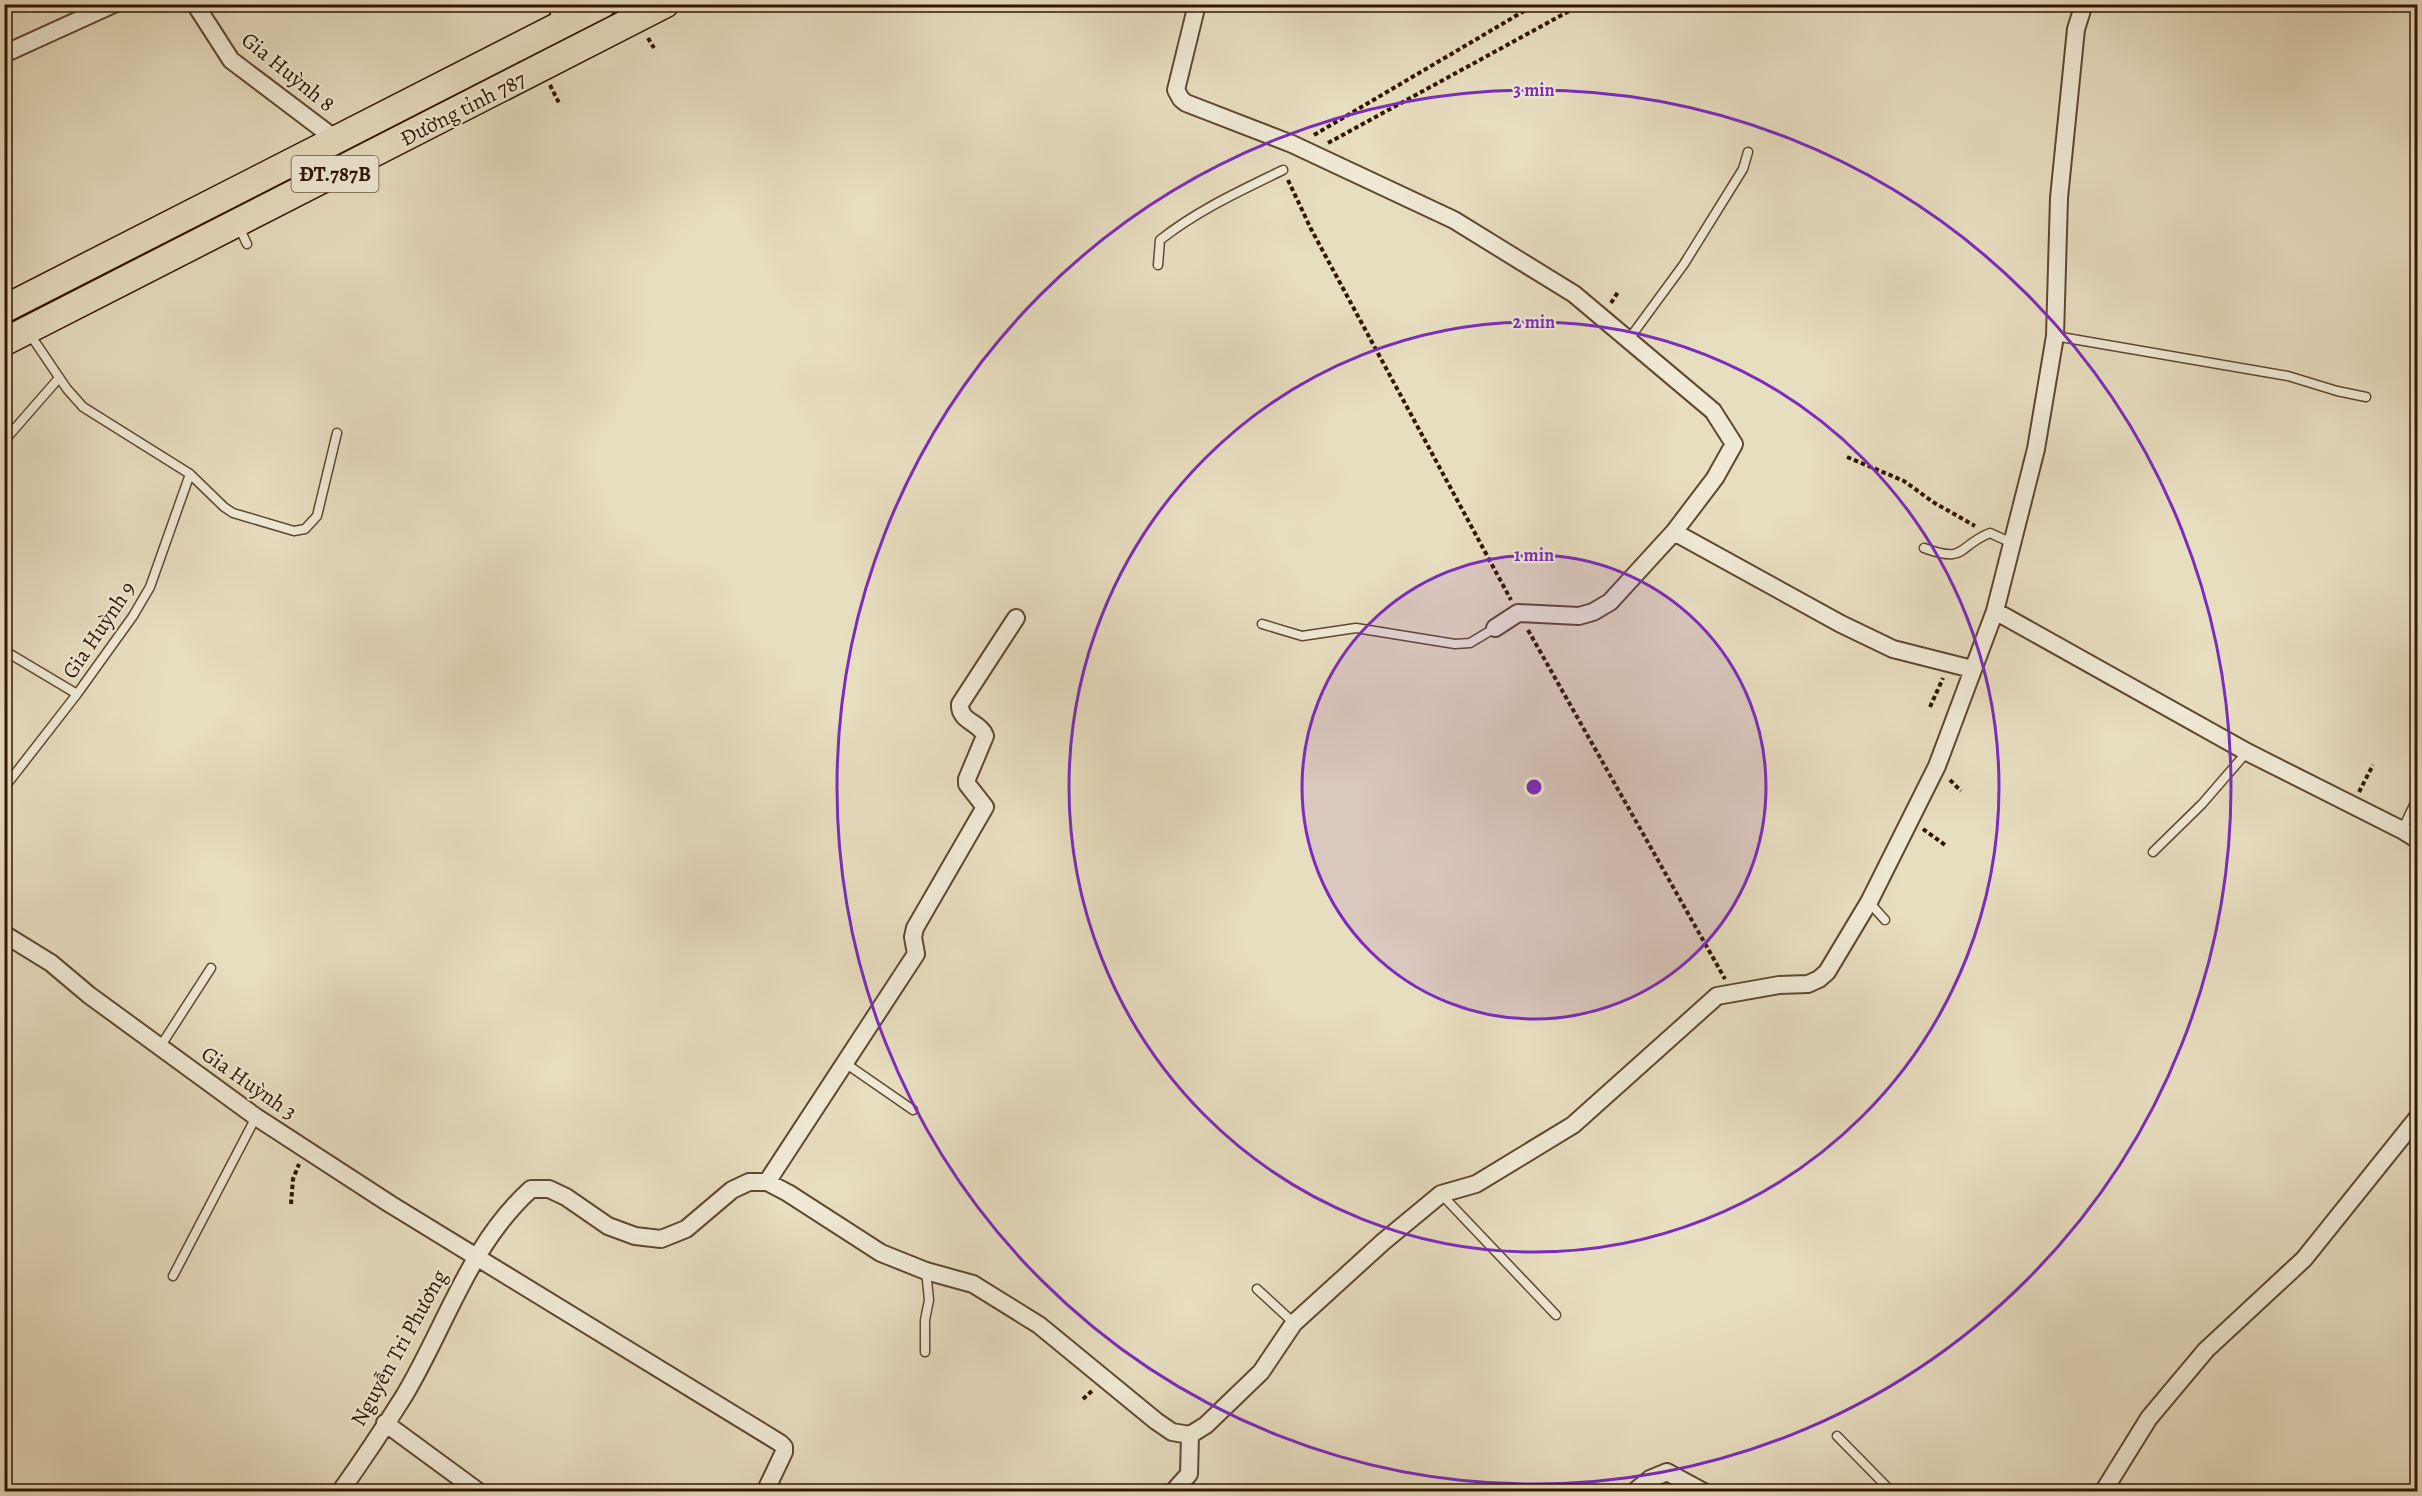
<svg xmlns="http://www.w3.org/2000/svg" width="2422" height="1496" viewBox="0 0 2422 1496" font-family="Alegreya,serif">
<rect width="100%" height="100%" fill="#e7ddbf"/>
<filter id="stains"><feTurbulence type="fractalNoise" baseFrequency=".00333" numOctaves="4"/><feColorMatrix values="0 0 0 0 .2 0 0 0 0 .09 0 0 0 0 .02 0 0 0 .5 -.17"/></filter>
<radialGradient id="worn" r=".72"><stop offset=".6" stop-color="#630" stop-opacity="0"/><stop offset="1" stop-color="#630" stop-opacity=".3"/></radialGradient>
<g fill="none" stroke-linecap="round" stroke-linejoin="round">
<!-- service casing -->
<g stroke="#5f4830" stroke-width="11">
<path id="service" d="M239 227 247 244
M1158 265 1160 240C1198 210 1240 191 1283 170
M29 333 67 389 83 407 190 474 224 507 233 513 294 531 305 529 317 516 337 433
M2055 336 2288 376 2337 391 2366 397
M1629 339 1684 264 1743 169 1748 152
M4 441 59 378
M1924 548C1967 564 1957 546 1990 533L2012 543
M1262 624 1302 636 1356 628 1455 644 1470 643 1495 628
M10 654 77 694
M4 788 77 694 133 616 150 587 190 474
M2402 830 2418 797
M2153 852 2202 804 2247 752
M1869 902 1885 920
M160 1047 211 968
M845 1063 913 1110
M1441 1194 1556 1315
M173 1276 256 1117
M1257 1289 1294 1323
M925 1352V1320L929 1300 926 1271
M1837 1436 1892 1492"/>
</g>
<!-- minor casing -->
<g stroke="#5f4830" stroke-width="20">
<path id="minor" d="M195 4 231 60 338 141
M557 4 562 25
M1197 4 1176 90 1181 99 1186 103 1292 144 1454 220 1574 294 1713 411 1734 444 1715 478 1674 532 1610 602 1593 612 1579 616 1518 613 1495 628
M4 54 114 4
M1674 532 1841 624 1893 649 1972 669
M1995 611 2247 752 2402 830 2418 840
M4 934 51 963 89 995 256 1117 390 1204 780 1443 784 1447V1452L765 1492
M767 1182 916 954 913 937 915 928 985 807 967 784V779L985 736C980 722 959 722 960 704L1016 618
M385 1423 479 1492
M340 1492C362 1461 384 1428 404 1396 446 1326 469 1245 531 1189H549L566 1197 608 1226 635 1236 661 1239 686 1229 732 1190 749 1182H767L788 1193 881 1253 926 1271 973 1284 1039 1325 1156 1421 1172 1432 1190 1435 1206 1425 1261 1372 1294 1323 1383 1242 1441 1194 1476 1184 1573 1125 1717 996 1779 985 1808 984 1819 979 1827 972 1869 902 1937 766 1995 611 2036 449 2055 336 2059 198 2076 29 2084 4
M1173 1492 1189 1474 1190 1435
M1634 1492 1650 1479 1667 1472 1704 1492
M2103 1492 2149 1418 2206 1350 2304 1259 2418 1117"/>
</g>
<!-- primary casing -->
<g stroke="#321600" stroke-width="30">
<path id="primary" d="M4 309 602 4
M4 342 665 4"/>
</g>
<!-- path -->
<path stroke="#321600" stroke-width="4" stroke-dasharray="4.5 3" stroke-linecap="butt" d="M648 38 654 48
M550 85 560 105
M1314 135 1536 4
M1328 143 1582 4
M1288 180 1311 229 1511 600
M1611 303 1618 292
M1847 457 1904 481 1933 502 1975 526
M1528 630 1725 979
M1930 707 1943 678
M1950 780 1961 791
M2359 792 2373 765
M1923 829 1945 845
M291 1204 293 1179 299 1164
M1083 1399 1094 1389"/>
<!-- service -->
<use href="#service" stroke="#efe9d5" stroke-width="8"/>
<!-- minor -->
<use href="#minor" stroke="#efe9d5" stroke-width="16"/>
<!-- primary -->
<use href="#primary" stroke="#e7ddbf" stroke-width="27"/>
</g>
<!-- distance rings -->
<circle cx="1534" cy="787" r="232" fill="#7b2cbf" fill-opacity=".12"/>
<g fill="none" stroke="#7b2cbf" stroke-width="3">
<circle cx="1534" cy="787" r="232"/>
<circle cx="1534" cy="787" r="465"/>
<circle cx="1534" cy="787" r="697"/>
</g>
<g text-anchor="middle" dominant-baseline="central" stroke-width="4.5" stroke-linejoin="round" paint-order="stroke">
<!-- shield labels -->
<rect fill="#efe9d5" stroke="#6b5540" stroke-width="1.5" x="291.5" y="156" width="87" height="36" rx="4.5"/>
<g font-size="21" font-weight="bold" fill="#321600">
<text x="335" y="174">ĐT.787B</text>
</g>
<!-- street labels -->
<g font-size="22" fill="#321600" stroke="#efe9d5">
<text transform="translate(288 72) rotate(39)">Gia Huỳnh 8</text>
<text transform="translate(463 109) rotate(-27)">Đường tỉnh 787</text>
<text transform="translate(99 630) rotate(-56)">Gia Huỳnh 9</text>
<text transform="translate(249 1083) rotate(35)">Gia Huỳnh 3</text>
<text transform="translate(399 1348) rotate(-61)">Nguyễn Tri Phương</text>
</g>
</g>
<circle cx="1534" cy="787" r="9" fill="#7b2cbf" stroke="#efe9d5" stroke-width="3"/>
<g font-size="18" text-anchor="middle" font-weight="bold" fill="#7b2cbf" stroke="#efe9d5" stroke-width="4.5" stroke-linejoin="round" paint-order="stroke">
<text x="1534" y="96">3 min</text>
<text x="1534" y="328">2 min</text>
<text x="1534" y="561">1 min</text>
</g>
<!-- margin -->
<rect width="2422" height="1496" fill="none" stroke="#e7ddbf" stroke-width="24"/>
<rect x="6" y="6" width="2410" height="1484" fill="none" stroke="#321600" stroke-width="3"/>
<rect x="12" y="12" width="2398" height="1472" fill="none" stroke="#321600" stroke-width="1.5"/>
<rect width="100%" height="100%" filter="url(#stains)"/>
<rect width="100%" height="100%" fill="url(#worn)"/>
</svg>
